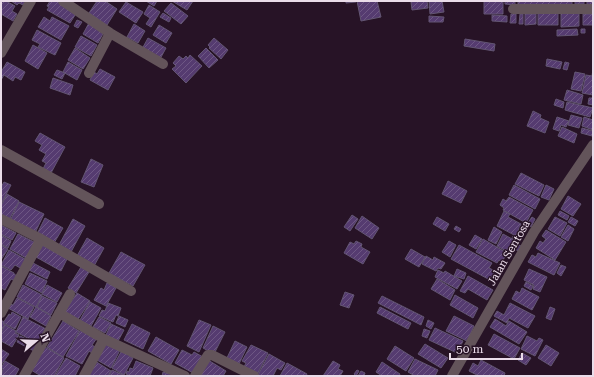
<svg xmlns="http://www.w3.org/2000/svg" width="594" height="377" viewBox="0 0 594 377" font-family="'Roboto Serif',serif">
<defs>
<pattern id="building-hatch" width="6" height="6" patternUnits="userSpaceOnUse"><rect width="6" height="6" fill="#553b70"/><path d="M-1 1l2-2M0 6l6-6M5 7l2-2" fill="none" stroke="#6e5784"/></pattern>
</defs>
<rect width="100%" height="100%" fill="#271326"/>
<!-- building -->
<path fill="url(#building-hatch)" stroke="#625572" d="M1 1H6L15 6 12 11 17 14 13 21 1 14Z
M11 1H25L23 5 19 3 17 5Z
M50 1H59L77 12 70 23 47 10 49 7 47 6Z
M97 1H105L117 9 107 25 89 13Z
M146 1H157L154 6Z
M172 1H193L187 10Z
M346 1H356V2L346 3Z
M357 1H377L381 17 361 21Z
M415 1H427L428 8 412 10 411 2Z
M429 1H442L444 12 430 14Z
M484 1H503V14H484Z
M505 1H515V5L505 4Z
M518 1H572V5H518Z
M575 1H584V4H575Z
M587 1H593L592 6H587Z
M126 2 143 12 136 23 119 12Z
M171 3 188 16 181 24 164 11Z
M149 5 160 12 151 27 146 24 150 18 144 14Z
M579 12V26L561 27V13Z
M163 13 171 18 169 22 160 17Z
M538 13H558V25H538Z
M511 14H516V23H510Z
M520 14H523V24H519Z
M525 14H536V24L525 25Z
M583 14H593V25H583Z
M492 15 507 16V22L492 21Z
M429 16 444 17 443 22H429Z
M44 17 50 21 52 17 69 26 61 40 38 27Z
M77 20 82 22 78 28 74 26Z
M90 21 105 30 98 43 83 34Z
M134 24 145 31 138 43 127 37Z
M159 25 172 33 166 43 153 35Z
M577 29 578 35 557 36V30Z
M581 29H585V33H581Z
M37 30 61 43 55 55 38 47 40 44 32 40Z
M81 36 97 45 91 56 75 47Z
M148 38 166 48 160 59 142 49Z
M214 38 228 50 221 59 209 48 210 47 208 45Z
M465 39 495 44 494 51 464 46Z
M33 45 47 53 38 69 25 61Z
M75 48 90 58 83 69 68 60Z
M206 48 218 60 209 68 198 56Z
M190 55 202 66 186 83 172 69 176 66 173 63 179 56 183 59 186 56 188 58Z
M547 59 562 62 560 69 546 66Z
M7 62 25 72 21 80 15 77 13 81 4 75 1 80V72Z
M68 62 82 70 77 80 63 72Z
M565 62 569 63 567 70 563 69Z
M100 69 115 77 108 90 90 80 94 72 97 74Z
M593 69V95L582 93 586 75 592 76Z
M57 70 65 73 62 79 54 75Z
M575 72 585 74 581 91 571 89Z
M53 78 73 85 70 95 50 88Z
M567 90 583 95 581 104 564 100Z
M589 98H593V105L588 104Z
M556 99 564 102 563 108 554 105Z
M567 102 593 108 590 117 565 110Z
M533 111 541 115 540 118 549 122 545 133 527 126Z
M571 115 582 118 579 128 568 125Z
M557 117 569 121 566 127 561 125 559 131 553 129Z
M584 117 593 120V130L582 126Z
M562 127 577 134 574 143 558 136Z
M582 128 593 131 592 136 581 133Z
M40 133 65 147 51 173 43 169 46 163 42 161 46 154 39 150 42 145 35 141Z
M91 159 103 165 94 187 81 182Z
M521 173 544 185 539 196 515 184Z
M448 181 467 191 461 203 442 194Z
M4 182 11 185 1 204V187Z
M514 185 540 199 535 209 509 195Z
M546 185 554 189 549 200 541 197Z
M7 194 19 201 9 220 1 216V206Z
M568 196 581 204 573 216 561 209Z
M509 197 533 210 526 223 503 210 504 208 500 205 503 199 506 201Z
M19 202 44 214 35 233 10 221Z
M504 211 510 214 508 217 521 224 516 236 497 226Z
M560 211 569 216 567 220 558 215Z
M352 215 358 219 350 231 344 227Z
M362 216 379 228 372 239 355 228Z
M437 217 449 224 445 231 433 224Z
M532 217 535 219 531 227 527 224Z
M555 217 567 223 560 236 548 229Z
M571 217 578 221 575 226 568 222Z
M45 218 63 228 54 243 37 234Z
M73 219 85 226 71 252 59 245Z
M1 225 16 233 12 240 1 234Z
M568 225 574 229 568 241 561 237Z
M456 226 461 229 459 232 454 229Z
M494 227 502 232 496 244 488 240Z
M546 230 566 242 555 260 536 248 540 241 543 243 546 239 542 236Z
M18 234 36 243 28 259 10 249Z
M503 234 514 240 508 252 497 246Z
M1 235 11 241 8 248 1 244Z
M475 235 482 239 476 249 469 245Z
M513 236 521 240 519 243 512 238Z
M87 238 104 248 94 266 77 256Z
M483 239 507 253 502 262 499 260 497 263 476 252Z
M356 241 362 244 361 247 370 252 363 264 344 253 350 242 354 244Z
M449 241 456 245 450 257 442 252Z
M515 243 521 246 518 251 512 247Z
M1 245 8 249 1 260Z
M42 245 67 259 61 271 36 257Z
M459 245 492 263 489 268 495 271 490 280 451 259Z
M411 249 425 257 419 267 405 259Z
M9 250 25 259 22 269 15 265 11 270 1 265Z
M121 252 145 265 133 286 109 273Z
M538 253 560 263 554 275 528 262 532 255 536 257Z
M426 256 433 260 434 257 445 263 441 269 438 268 436 271 422 264Z
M33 263 50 272 47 279 29 270Z
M561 265 566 267 561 276 557 273Z
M1 266 14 273V274L17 276 15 281 11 279 5 290 1 288Z
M81 267 89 272 76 293 68 288Z
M457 269 466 273 464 279 454 276Z
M529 269 547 277 540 292 533 289 534 285 524 280Z
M438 270 444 273 445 271 462 281 457 289 435 277Z
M30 273 47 281 42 293 25 284Z
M468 276 493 290 487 300 468 289 465 293 460 291Z
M437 279 455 290 450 300 431 289Z
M526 282 533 286 531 290 524 286Z
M107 283 116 288 106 306 94 300 101 288 104 290Z
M23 285 42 295 36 307 17 297Z
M47 285 62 293 57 302 42 294Z
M522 288 539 297 532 310 512 299 516 291 520 293Z
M345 292 354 295 349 308 340 305Z
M77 293 90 301 77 321 64 313Z
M455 295 478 308 473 318 450 305Z
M42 296 57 303 51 315 37 307Z
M382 296 424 317 421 325 378 303Z
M17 298 34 307 28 319 8 308 10 304 13 305Z
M90 302 101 308 91 326 80 320Z
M108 303 121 308 118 316 116 315 113 322 99 316 102 310 105 311Z
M510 303 535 316 528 328 509 318 507 323 494 316 497 311 504 315Z
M36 307 51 316 46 326 30 317Z
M380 307 411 323 408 329 377 313Z
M550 307 555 309 551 320 546 318Z
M12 312 21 317 15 329 3 323 9 314 11 315Z
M119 316 128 320 125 327 116 323Z
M454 316 474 326 467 341 446 331Z
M23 317 46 329 39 344 16 332Z
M99 317 111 323 105 333 93 327Z
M495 319 506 326 509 321 527 332 519 344 490 327Z
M1 320 4 322 3 324 5 325 2 329H1Z
M199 320 211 325 199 352 187 346Z
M428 320 434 323 431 329 426 326Z
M63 321 79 331 63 357 47 347Z
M111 324 124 330 118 341 106 335Z
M132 324 150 333 143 349 124 340Z
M5 325 16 331 15 333 19 335 12 347 1 341V333Z
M213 326 225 332 214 354 203 348Z
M435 328 463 341 457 353 429 340Z
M81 329 97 338 92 345 95 347 92 353 89 351 82 364 66 356Z
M424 329 430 331 427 338 422 336Z
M494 334 520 348 514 359 488 345Z
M20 336 37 344 34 351 17 342Z
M527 336 537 341 539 338 543 340 535 356 521 349Z
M156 337 179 350 171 364 148 351Z
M235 341 247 347 238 366 226 360Z
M107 342 120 350 111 368 97 360Z
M425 344 448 358 441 368 418 354Z
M251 345 268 353 258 373 252 370 243 369 246 363 242 361Z
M546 345 559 353 551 366 538 358Z
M395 346 414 358 406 371 387 359Z
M45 347 64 358 54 376H41L31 370Z
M1 349 9 354 1 365Z
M182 350 192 355 194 352 203 357 195 374 175 363Z
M121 352 130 355 129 356 133 358 124 375 112 368Z
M522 353 531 358 526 365 518 360Z
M269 354 285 363 281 370 277 368 273 376H260L258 375Z
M66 358 80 366 75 376H55Z
M415 359 438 370 435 376H415L408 372Z
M208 360 226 371 223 376 200 375Z
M481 360 505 373 504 376H479L469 371 473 363 478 366Z
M5 361 19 369 15 376H1L3 369 1 368Z
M95 361 111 371 108 376H86Z
M136 361 153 368 150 376H131L126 374 127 371 129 372 130 368 133 369Z
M333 361 340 365 338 369 343 371 340 376H323Z
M382 362 400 374 399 376H382L376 372Z
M287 363 307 374 306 376H280Z
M112 370 123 375V376H109Z
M357 370 359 371 356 376 354 374Z
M361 371 365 373 364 376H358Z
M163 372 169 374 170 372 173 376H162Z"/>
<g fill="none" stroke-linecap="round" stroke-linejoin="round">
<!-- street -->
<path stroke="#63545a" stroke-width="10" d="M63 1 110 33 89 73
M513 9H593
M110 33 163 64
M1 53 31 1
M1 150 99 204
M1 219 41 239 131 291
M1 313 41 239
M59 313 104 339 185 376
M24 376 70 294
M84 376 104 339
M195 376 208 355H212L254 376
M452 376 534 232 593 145"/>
</g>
<g text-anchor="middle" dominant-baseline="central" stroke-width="3" stroke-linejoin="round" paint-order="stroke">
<!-- street labels -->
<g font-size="11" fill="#eadce9" stroke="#271326">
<text transform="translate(509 253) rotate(-60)">Jalan Sentosa</text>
</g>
</g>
<!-- border -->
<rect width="594" height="377" fill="none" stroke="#eadce9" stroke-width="4"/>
<!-- north arrow -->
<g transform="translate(36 341) rotate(71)" stroke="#271326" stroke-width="3" paint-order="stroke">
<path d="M0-3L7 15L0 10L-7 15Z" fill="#eadce9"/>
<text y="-6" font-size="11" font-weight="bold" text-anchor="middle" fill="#eadce9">N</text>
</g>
<!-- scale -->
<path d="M450 353v6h72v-6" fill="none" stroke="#eadce9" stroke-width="2"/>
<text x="456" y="353" font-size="12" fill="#eadce9" stroke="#271326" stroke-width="3" paint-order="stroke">50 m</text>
</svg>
